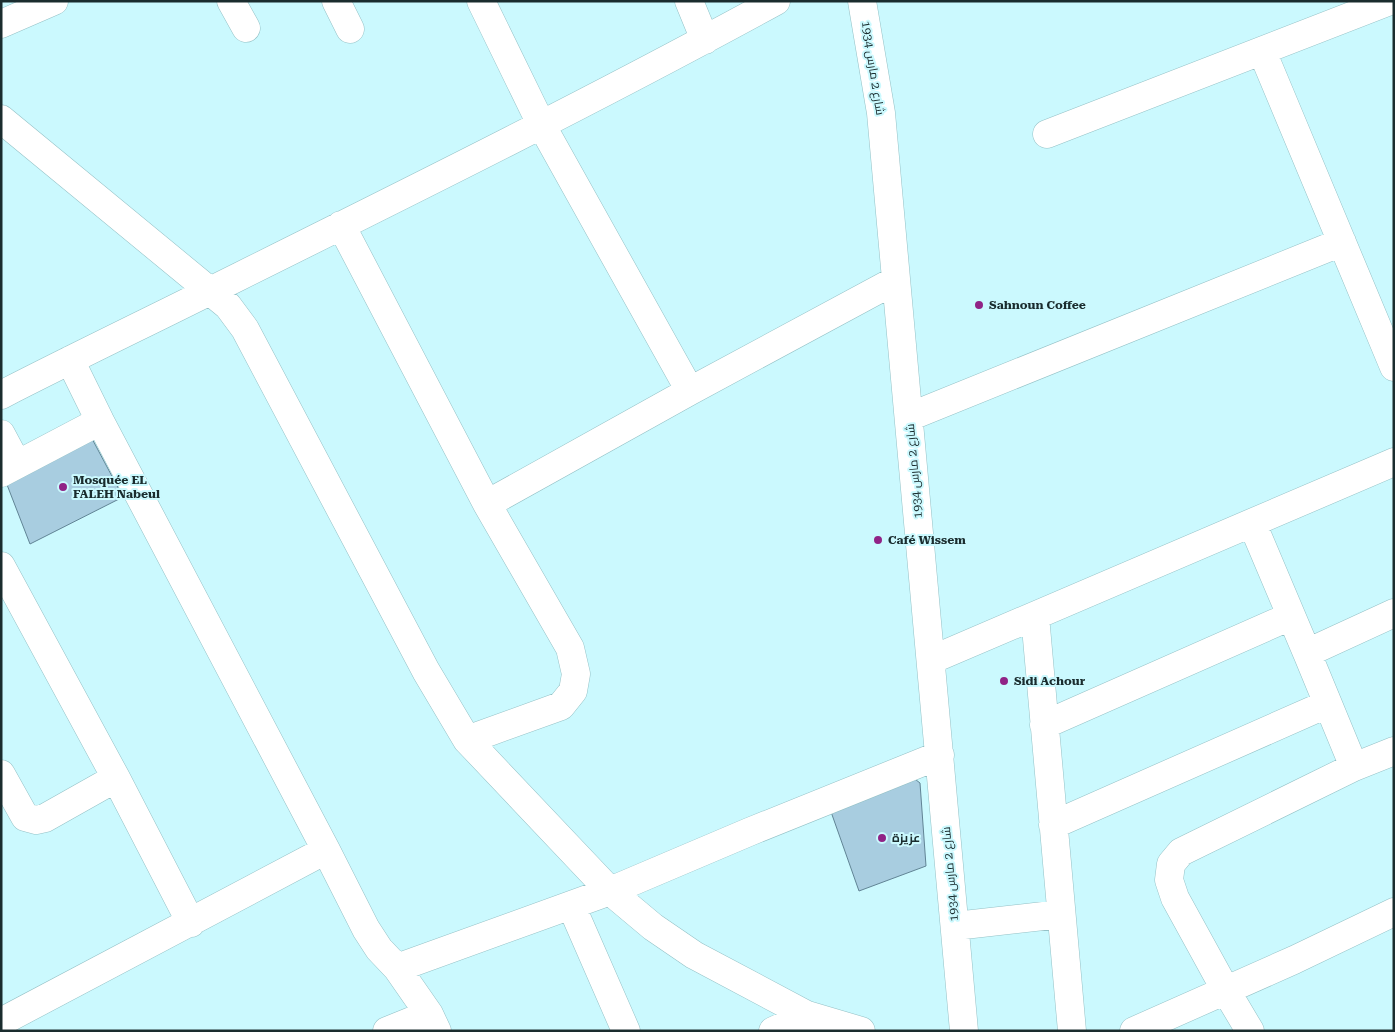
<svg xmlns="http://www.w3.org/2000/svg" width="1395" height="1032" viewBox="0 0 1395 1032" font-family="'Roboto Serif',Cairo,serif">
<rect width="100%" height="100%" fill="#cbf9fe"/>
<!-- building -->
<path fill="#a8cde0" stroke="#618495" d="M89 433 123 497 30 544 4 477Z
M911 776 920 783 926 866 859 891 830 809Z"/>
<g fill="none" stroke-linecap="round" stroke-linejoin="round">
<!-- minor casing -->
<g stroke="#94c1c6" stroke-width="29">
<path id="minor" d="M231 1 246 28
M336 1 350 29
M481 1 541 124 690 391
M689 1 705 40
M862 1 881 113 964 1031
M1 24 54 1
M1262 51 1394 367
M1 119 228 306 245 329 426 671 467 740 610 891 653 927 694 955 807 1015 861 1031
M1047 134 1390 1
M341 225 487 504 570 648 576 674 573 691 561 706 467 740
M70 360 100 421 326 850 366 929 379 949 397 968 610 891 749 832 940 755
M1 395C71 359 142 325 212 290 401 196 591 102 776 1
M909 417 1342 242
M1 434 17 464
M1 473 100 421
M487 504 690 391 896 280
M1252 523 1307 653
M1 566 116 778 191 923
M1035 616 1072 1031
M931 660 1394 462
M1044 725 1291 616
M1354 767 1307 653 1394 613
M1 774 25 817 36 820 45 818 116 778
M1053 825 1327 704
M571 905 626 1031
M955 926 1061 914
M397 968 429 1014 437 1031
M1 1022 326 850
M387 1031 429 1014
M773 1031 807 1015
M1134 1031 1294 960 1394 912
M1250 1031 1225 989 1175 898 1169 880 1171 864 1181 852 1354 767 1394 751"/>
</g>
<!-- minor -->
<use href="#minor" stroke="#fff" stroke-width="28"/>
</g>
<!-- markers -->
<g fill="#902386" stroke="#cbf9fe" stroke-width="2">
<circle cx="979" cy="305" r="5"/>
<circle cx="63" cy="487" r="5"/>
<circle cx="878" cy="540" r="5"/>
<circle cx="1004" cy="681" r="5"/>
<circle cx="882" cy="838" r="5"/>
</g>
<g text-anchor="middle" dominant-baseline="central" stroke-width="4" stroke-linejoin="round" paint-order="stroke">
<!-- street labels -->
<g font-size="12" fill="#1a2c2e" stroke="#cbf9fe">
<text transform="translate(873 68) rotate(81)">شارع 2 مارس 1934</text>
<text transform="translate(914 471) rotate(-95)">شارع 2 مارس 1934</text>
<text transform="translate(950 874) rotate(-95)">شارع 2 مارس 1934</text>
</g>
<!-- poi labels -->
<g font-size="12" font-weight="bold" fill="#1a2c2e" stroke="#cbf9fe" text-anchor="start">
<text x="989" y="305">Sahnoun Coffee</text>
<text x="73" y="480">Mosquée EL<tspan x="73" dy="14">FALEH Nabeul</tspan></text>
<text x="888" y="540">Café Wissem</text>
<text x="1014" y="681">Sidi Achour</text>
<text x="892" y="838">عزيزة</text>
</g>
</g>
<!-- border -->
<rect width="1395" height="1032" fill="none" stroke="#1a2c2e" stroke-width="5"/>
</svg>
